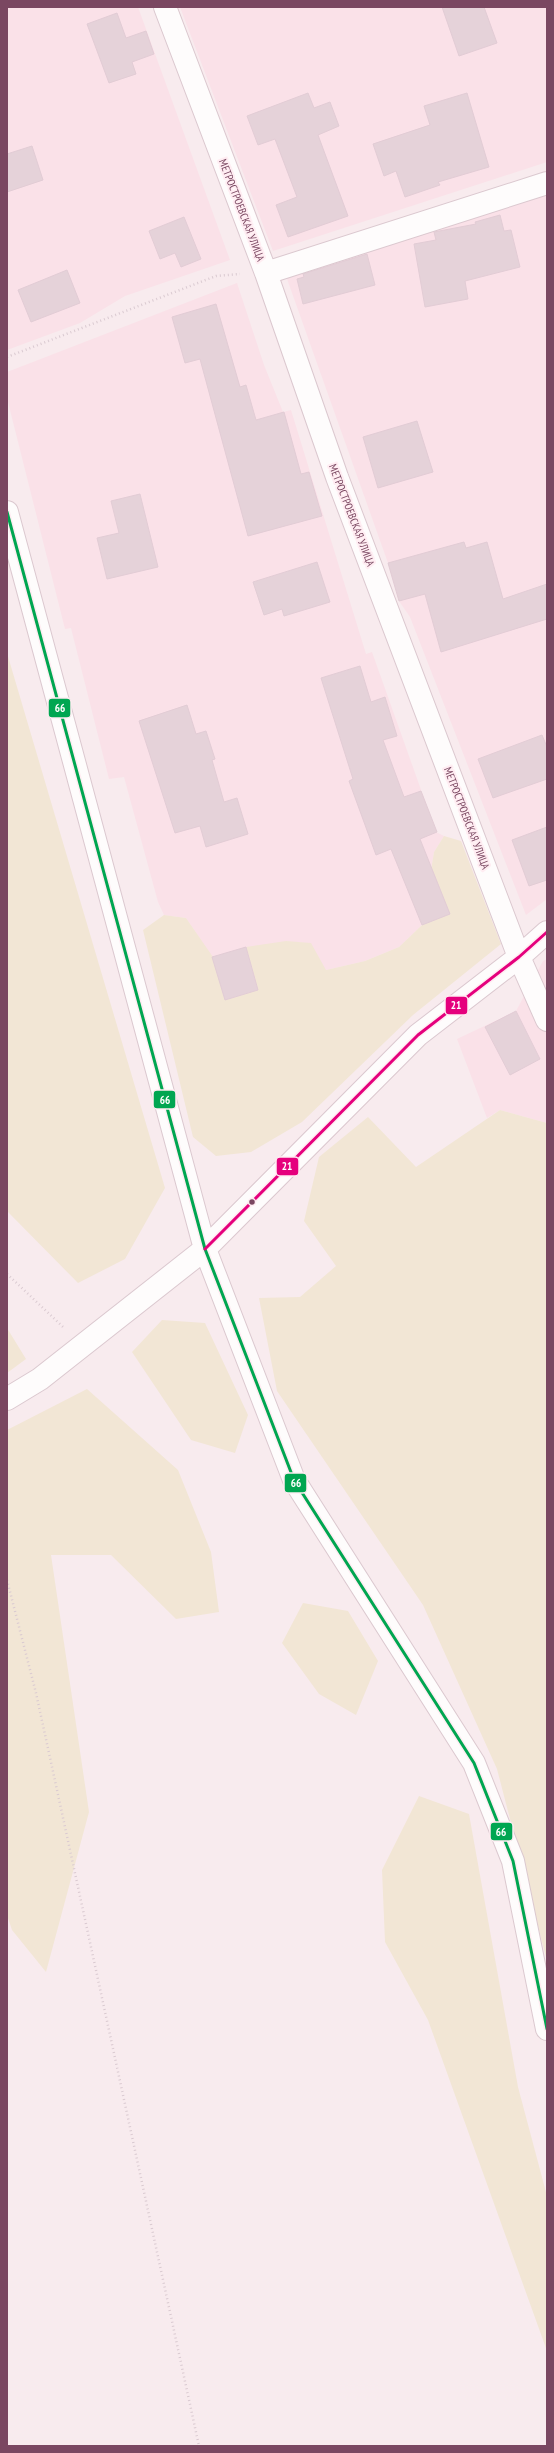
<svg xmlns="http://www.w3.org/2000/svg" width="554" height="2453" viewBox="0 0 554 2453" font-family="'PT Sans Narrow',sans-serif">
<rect width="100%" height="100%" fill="#f8ebee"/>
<!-- residential -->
<path fill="#fae1e8" d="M7 7H138L230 260 125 296 80 323 7 350Z
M180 7H547V162L273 251Z
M547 195V899L526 915 410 617 399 601 388 563 286 276 354 248 397 243 429 229Z
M237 283 264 365 283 412 291 410 366 654 372 652 436 832 444 836 434 852 422 925 399 947 365 961 326 970 246 947 258 990 225 1000 212 957 186 918 164 915 158 902 124 777 109 779 71 628 65 629 7 398V372Z
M547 959V1123L500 1110 487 1118 457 1039 516 1011 543 961Z"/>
<!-- green -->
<path fill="#f2e6d5" d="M7 653 165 1188 125 1259 78 1283 7 1211Z
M444 836 461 841 501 944 413 1015 302 1122 251 1152 216 1156 193 1137 143 930 164 915 186 918 213 957 225 1000 258 990 246 947 286 941 311 943 326 970 365 961 399 947 422 925 434 852Z
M500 1110 547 1123V1961L497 1769 423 1605 277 1391 259 1298 300 1297 336 1266 304 1221 319 1157 368 1117 416 1167Z
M162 1320 205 1323 248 1415 235 1453 191 1440 132 1352Z
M7 1328 26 1359 7 1373Z
M87 1389 178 1470 211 1552 219 1612 176 1619 111 1555H51L89 1812 46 1972 12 1930 7 1915V1430Z
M303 1603 348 1611 378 1661 356 1715 319 1694 282 1643Z
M419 1796 469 1814 518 2087 547 2196V2351L428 2020 385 1942 382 1870Z"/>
<!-- building -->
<path fill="#e5d2d9" stroke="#e2ccd5" d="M442 7H484L497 43 459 56Z
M117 13 126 38 146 31 154 54 132 62 136 74 109 83 87 24Z
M308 93 314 108 330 102 339 126 318 135 348 216 288 237 276 205 297 197 275 139 258 145 247 116Z
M467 93 489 167 438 182 440 185 405 197 396 171 384 176 373 144 430 125 424 106Z
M32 146 43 180 7 192V154Z
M500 215 504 231 511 230 520 267 465 281 468 299 425 307 414 244 436 240 434 232 476 224 475 222Z
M184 217 201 259 181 267 175 253 160 259 149 231Z
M367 254 375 285 303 304 297 279 304 277 303 274Z
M67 270 80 303 31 322 18 290Z
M216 304 240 387 246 385 256 420 284 412 301 474 309 472 322 516 248 536 200 359 185 363 172 317Z
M417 421 433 472 378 488 363 437Z
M140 494 158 567 107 579 97 538 119 533 111 501Z
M464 542 466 548 487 542 503 599 547 584V619L441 652 425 594 399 601 388 563Z
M317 562 330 602 284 616 282 609 264 615 253 582Z
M360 666 371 702 385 697 397 736 383 740 404 797 421 791 437 832 420 839 450 914 422 925 391 849 376 855 349 781 353 779 321 678Z
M187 705 196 734 206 731 215 759 212 760 224 802 237 798 248 834 206 847 200 826 175 833 139 721Z
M542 735 547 747V779L493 798 478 759Z
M547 827V880L529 886 512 840Z
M246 947 258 990 225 1000 212 957Z
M516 1011 540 1059 510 1075 485 1027Z"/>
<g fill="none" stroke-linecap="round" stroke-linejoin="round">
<!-- minor casing -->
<g stroke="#dbc8cf" stroke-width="24">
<path id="minor" d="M165 7 266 273 337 477 519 957 547 1020
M266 273 547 183
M7 512 205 1249 294 1480 474 1763 513 1861 547 2029
M7 1399 40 1379 205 1249 418 1035 519 957 547 932"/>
</g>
<!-- path -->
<path stroke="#dacad1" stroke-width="2.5" stroke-dasharray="1 3" stroke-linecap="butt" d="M7 357 216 276 240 274
M7 1274 63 1327
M7 1580 36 1693 199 2446"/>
<!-- minor -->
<use href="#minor" stroke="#fefcfc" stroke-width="22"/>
<!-- bus-1 casing -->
<g stroke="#ffedf2" stroke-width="6">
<path id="bus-1" d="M7 512 205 1249 294 1480 474 1763 513 1861 547 2029"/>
</g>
<!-- bus-2 casing -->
<g stroke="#ffedf2" stroke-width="6">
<path id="bus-2" d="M205 1249 418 1035 519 957 547 932"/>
</g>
<!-- bus-1 -->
<use href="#bus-1" stroke="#00a651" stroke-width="3"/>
<!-- bus-2 -->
<use href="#bus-2" stroke="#e5007d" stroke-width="3"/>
</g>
<!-- markers -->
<circle fill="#7a4761" stroke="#ffedf2" stroke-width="1.5" cx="252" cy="1202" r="3.5"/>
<g text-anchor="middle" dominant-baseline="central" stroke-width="4" stroke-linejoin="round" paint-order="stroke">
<!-- street labels -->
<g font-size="11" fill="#7a4761" stroke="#ffedf2">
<text transform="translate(242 210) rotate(69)">МЕТРОСТРОЕВСКАЯ УЛИЦА</text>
<text transform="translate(352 515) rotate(69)">МЕТРОСТРОЕВСКАЯ УЛИЦА</text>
<text transform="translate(467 818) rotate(69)">МЕТРОСТРОЕВСКАЯ УЛИЦА</text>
</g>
</g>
<g stroke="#ffedf2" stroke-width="1.5">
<rect x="48" y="698" width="23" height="20" rx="4" fill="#00a651"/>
<rect x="445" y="996" width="23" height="19" rx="4" fill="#e5007d"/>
<rect x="153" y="1090" width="23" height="19" rx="4" fill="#00a651"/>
<rect x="276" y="1157" width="23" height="19" rx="4" fill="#e5007d"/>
<rect x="284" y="1473" width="23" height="20" rx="4" fill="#00a651"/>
<rect x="490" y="1822" width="23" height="19" rx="4" fill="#00a651"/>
</g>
<g font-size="11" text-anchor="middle" font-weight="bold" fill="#fff">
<text x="60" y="712">66</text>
<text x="456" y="1009">21</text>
<text x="165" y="1104">66</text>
<text x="287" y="1170">21</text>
<text x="296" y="1487">66</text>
<text x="501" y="1836">66</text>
</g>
<!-- border -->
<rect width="554" height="2453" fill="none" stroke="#7a4761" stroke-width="16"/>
</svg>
